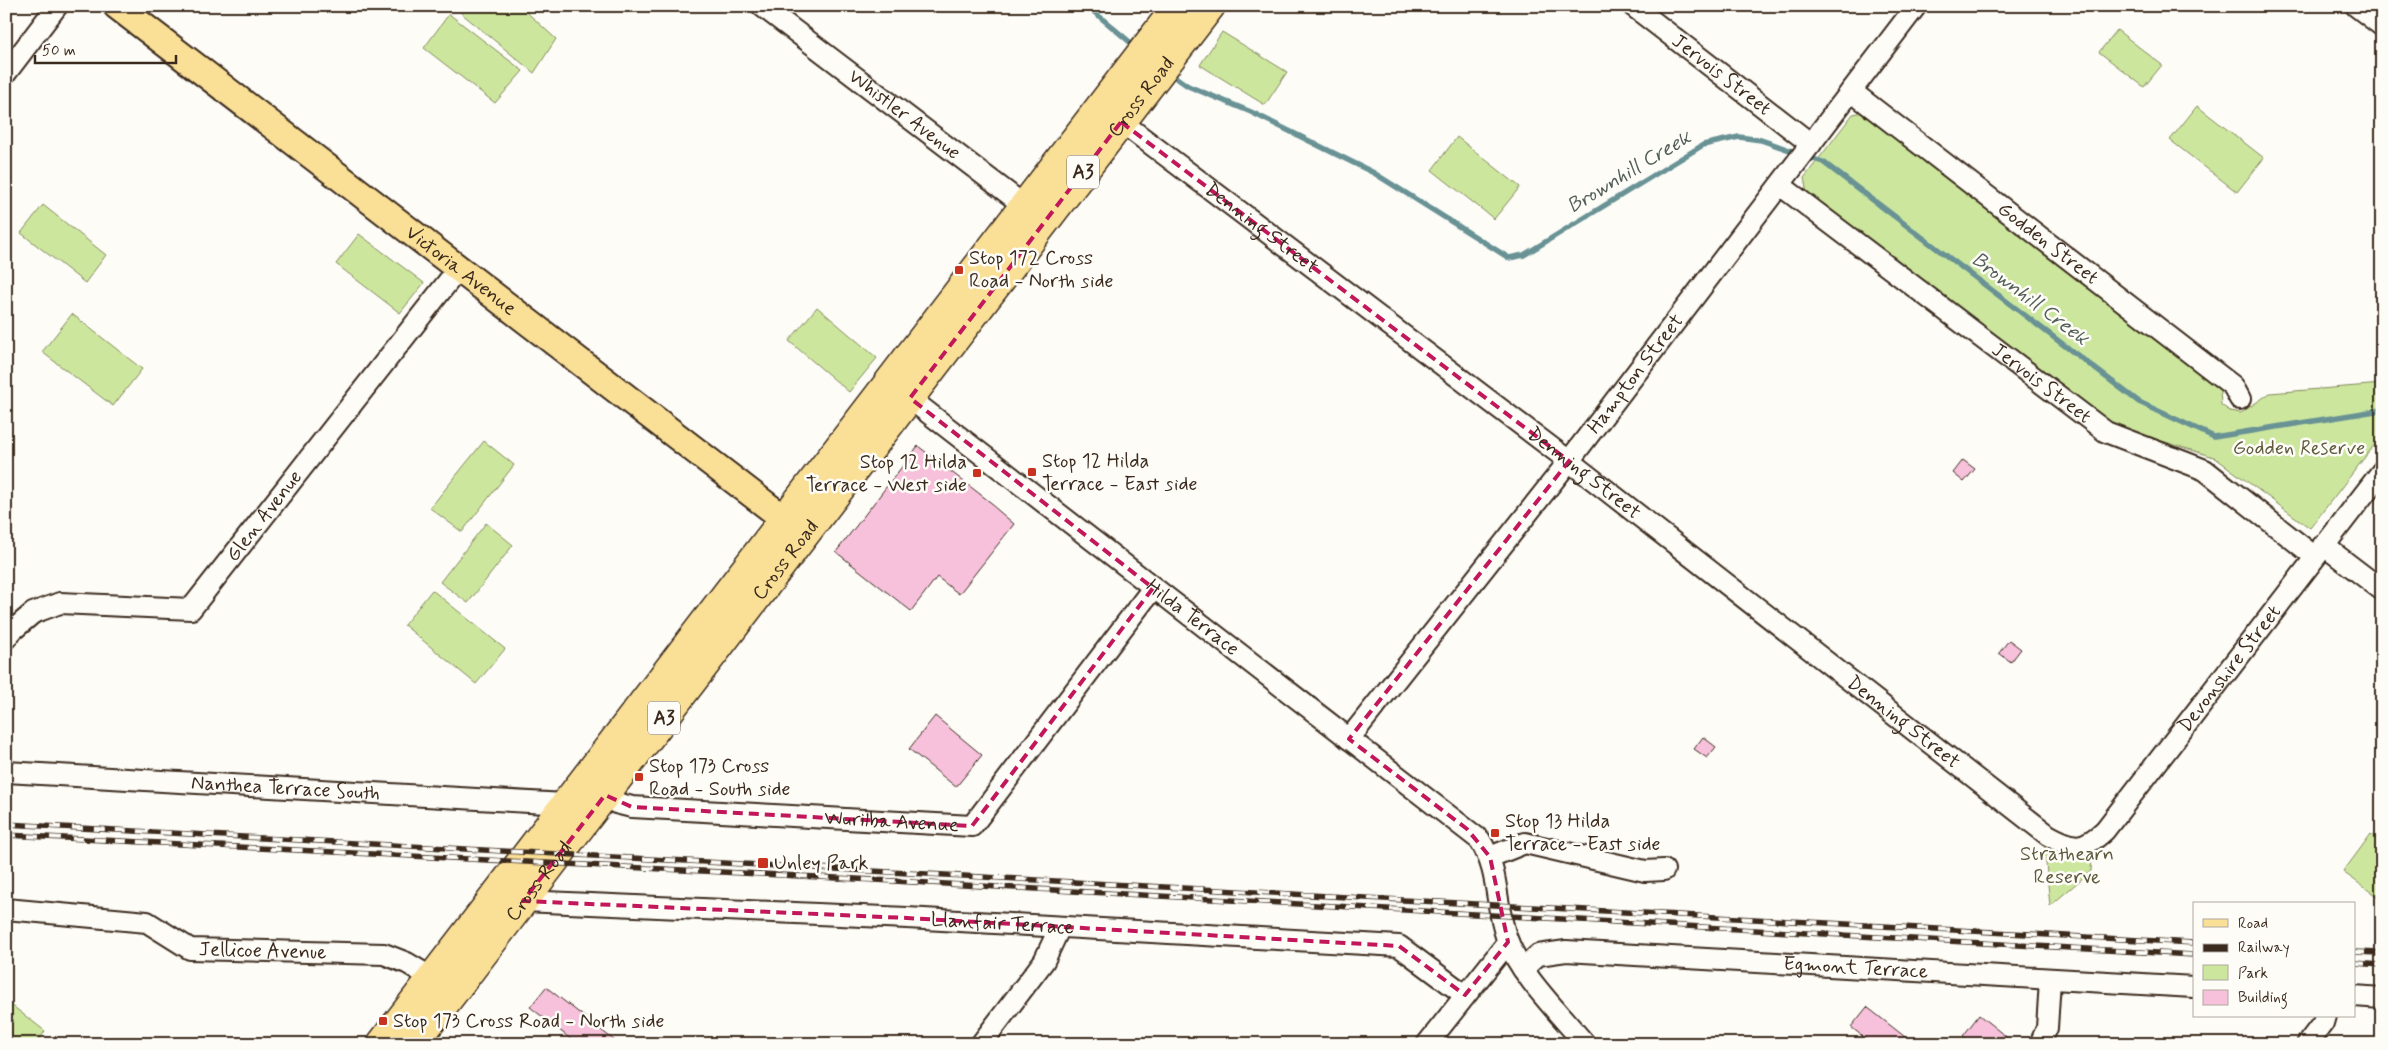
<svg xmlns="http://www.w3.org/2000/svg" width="2388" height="1050" viewBox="0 0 2388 1050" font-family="Mynerve,sans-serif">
<rect width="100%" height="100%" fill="#fdfcf7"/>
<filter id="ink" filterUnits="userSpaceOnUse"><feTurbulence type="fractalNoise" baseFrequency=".02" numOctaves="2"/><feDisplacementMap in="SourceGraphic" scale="10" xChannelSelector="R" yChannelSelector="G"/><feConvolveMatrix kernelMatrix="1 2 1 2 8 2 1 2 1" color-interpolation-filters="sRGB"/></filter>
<g filter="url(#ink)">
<!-- green -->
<path fill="#cce79d" stroke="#84885e" d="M466 6H520L556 39 534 73 461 13Z
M449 14 523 71 495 103 424 48Z
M2117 30 2162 65 2144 87 2099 52Z
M1222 32 1287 72 1265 105 1200 65Z
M2197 106 2264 158 2237 192 2170 140Z
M1864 112 2220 389 2221 405 2230 411 2241 413 2270 393 2382 384V435L2310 528 2214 457 2107 424 1807 193 1804 178 1853 114Z
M1457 137 1520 187 1494 219 1432 170Z
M43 205 106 255 85 283 21 233Z
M359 234 424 283 400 313 336 264Z
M817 307 877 358 849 392 789 341Z
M72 314 142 369 113 406 42 352Z
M484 441 514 465 462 532 430 508Z
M486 523 513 545 468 603 440 582Z
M432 590 505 649 476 684 404 625Z
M2043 831 2093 842 2091 871 2050 906Z
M2371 834 2382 842V900L2343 872Z
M6 1001 45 1031 36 1044H6Z"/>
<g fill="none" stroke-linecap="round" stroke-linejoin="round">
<!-- stream -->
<path stroke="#699295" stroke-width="5.5" d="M1087 6 1137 48
M1168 72 1188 86 1251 112 1374 173 1509 258 1524 255 1703 145 1739 137 1761 140 1798 153
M1807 157 1823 162 2139 402 2214 437 2382 410"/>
</g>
<!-- building -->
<path fill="#f7c1db" stroke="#3b2a1e" d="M918 446 994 505 993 506 1014 524 959 594 937 577 911 611 836 552Z
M1963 460 1975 469 1964 482 1953 473Z
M2009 640 2021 649 2011 662 1999 653Z
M935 716 982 755 956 787 909 749Z
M1703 737 1716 747 1707 758 1694 749Z
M546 987 619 1044H577L530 1007Z
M1867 1007 1914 1044H1872L1851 1027Z
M1979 1015 2015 1044H1973L1963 1036Z"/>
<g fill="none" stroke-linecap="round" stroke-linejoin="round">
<!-- minor casing -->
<g stroke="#3b2a1e" stroke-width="24">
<g id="minor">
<path id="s1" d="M762 6 1034 213"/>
<path id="s2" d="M1633 6 1811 144"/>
<path d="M2356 6 2382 26"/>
<path d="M6 73 57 6"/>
<path id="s3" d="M1851 91 2233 386 2240 399"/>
<path id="s4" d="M1111 114 1569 461 2048 835C2073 849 2083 851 2105 830L2382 471"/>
<path id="s5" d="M1780 185 2106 432 2205 470 2314 556"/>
<path id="s6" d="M900 391 1480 840C1501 875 1494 904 1507 939 1520 975 1560 1014 1585 1044"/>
<path d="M2323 545 2382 590"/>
<path id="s7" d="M6 638 13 630 33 613 60 603 191 609 458 269"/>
<path id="s8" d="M1349 739 1569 461 1916 6"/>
<path id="s9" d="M6 772 565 804"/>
<path id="s10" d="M605 795 616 803 632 807 972 826 1153 588"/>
<path d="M1490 857 1525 843 1645 871 1664 870"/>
<path id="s11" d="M523 901 907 918 1399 946 1465 995"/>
<path id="s12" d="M6 909 147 922 190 949 384 954 407 963 432 978"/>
<path id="s13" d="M1523 969 1538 955 1566 951 2194 987"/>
<path d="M2354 996 2382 998"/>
<path d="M981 1044 1044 961 1060 927"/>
<path d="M1427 1044 1508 942"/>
<path d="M2040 1044 2047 1028 2050 980"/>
<path d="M2307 1044 2323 1023 2325 1016"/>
</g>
</g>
<!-- major casing -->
<g stroke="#3b2a1e" stroke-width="30">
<g id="major">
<path id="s14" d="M117 6 800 531"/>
</g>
</g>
<!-- highway casing -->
<g stroke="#3b2a1e" stroke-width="31">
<g id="highway">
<path d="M381 1044 1177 6"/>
<path id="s15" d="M414 1044 1211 6"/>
</g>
</g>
<!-- minor -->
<use href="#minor" stroke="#fdfcf7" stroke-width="20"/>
<!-- major -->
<use href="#major" stroke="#fadf96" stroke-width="26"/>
<!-- highway -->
<use href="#highway" stroke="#fadf96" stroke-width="28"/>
<!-- rail casing -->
<g stroke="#3b2a1e" stroke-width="5.5">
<path id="rail" d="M6 824 2194 943
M6 835 894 881 2194 955
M2354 952 2382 953
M2354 963 2382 965"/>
</g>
<!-- rail -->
<use href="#rail" stroke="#fdfcf7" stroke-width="4" stroke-dasharray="11" stroke-linecap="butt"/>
</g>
</g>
<!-- marked area -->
<path fill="none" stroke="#c2185b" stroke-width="4" stroke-dasharray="10 6" stroke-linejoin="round" d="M1121 122 1569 461 1349 739 1467 829 1490 857 1508 942 1465 995 1399 946 907 918 523 901 605 795 632 807 972 826 1153 588 910 398Z"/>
<!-- markers -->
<g fill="#c8321e" stroke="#fdfcf7" stroke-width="2">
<rect x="954" y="265" width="10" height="10" rx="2.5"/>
<rect x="1027" y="467" width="10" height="10" rx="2.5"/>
<rect x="972" y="468" width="10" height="10" rx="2.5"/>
<rect x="634" y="772" width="10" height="10" rx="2.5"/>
<rect x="1490" y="828" width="10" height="10" rx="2.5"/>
<rect x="757" y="857" width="12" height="12" rx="2.5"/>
<rect x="378" y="1016" width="10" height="10" rx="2.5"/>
</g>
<g text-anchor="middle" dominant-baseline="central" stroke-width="5" stroke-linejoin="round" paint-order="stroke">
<!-- shield labels -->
<g fill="#fdfcf7" stroke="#75695f" stroke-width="1">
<rect x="1067" y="155.5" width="32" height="33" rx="4"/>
<rect x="648" y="701.5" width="32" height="33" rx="4"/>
</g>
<g font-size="19" font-weight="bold" fill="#3b2a1e">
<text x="1083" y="172">A3</text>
<text x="664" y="718">A3</text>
</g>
<!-- street labels -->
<g font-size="20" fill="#3b2a1e" stroke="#fdfcf7">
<text stroke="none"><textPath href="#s2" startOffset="112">Jervois Street</textPath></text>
<text stroke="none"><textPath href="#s15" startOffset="1194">Cross Road</textPath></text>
<text stroke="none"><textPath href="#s1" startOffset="179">Whistler Avenue</textPath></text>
<text stroke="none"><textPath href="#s4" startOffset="189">Denning Street</textPath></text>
<text stroke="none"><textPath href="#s3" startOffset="249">Godden Street</textPath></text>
<text stroke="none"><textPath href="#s14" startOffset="434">Victoria Avenue</textPath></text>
<text stroke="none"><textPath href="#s8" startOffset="464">Hampton Street</textPath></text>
<text stroke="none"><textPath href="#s5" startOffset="328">Jervois Street</textPath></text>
<text stroke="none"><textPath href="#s4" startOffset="594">Denning Street</textPath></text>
<text stroke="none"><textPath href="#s7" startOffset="315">Glen Avenue</textPath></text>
<text stroke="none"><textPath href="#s15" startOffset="610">Cross Road</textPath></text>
<text stroke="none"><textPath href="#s6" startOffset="370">Hilda Terrace</textPath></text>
<text stroke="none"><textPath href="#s4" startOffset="1450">Devonshire Street</textPath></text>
<text stroke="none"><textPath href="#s4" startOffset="999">Denning Street</textPath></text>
<text stroke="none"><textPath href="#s9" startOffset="280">Nanthea Terrace South</textPath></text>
<text stroke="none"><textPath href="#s10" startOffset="290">Wurilba Avenue</textPath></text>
<text stroke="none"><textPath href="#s15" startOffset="205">Cross Road</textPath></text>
<text stroke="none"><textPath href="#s11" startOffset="480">Llanfair Terrace</textPath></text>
<text stroke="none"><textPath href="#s12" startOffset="265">Jellicoe Avenue</textPath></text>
<text stroke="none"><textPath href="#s13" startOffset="339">Egmont Terrace</textPath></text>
</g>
<!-- poi labels -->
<g font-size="20" fill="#3b2a1e" stroke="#fdfcf7" text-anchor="start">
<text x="969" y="258">Stop 172 Cross<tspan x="969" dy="23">Road - North side</tspan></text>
<text x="1042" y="461">Stop 12 Hilda<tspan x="1042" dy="23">Terrace - East side</tspan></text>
<text x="967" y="462" text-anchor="end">Stop 12 Hilda<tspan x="967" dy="23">Terrace - West side</tspan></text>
<text x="649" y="766">Stop 173 Cross<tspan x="649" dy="23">Road - South side</tspan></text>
<text x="1505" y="821">Stop 13 Hilda<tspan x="1505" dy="23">Terrace - East side</tspan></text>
<text x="774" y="863">Unley Park</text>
<text x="393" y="1021">Stop 173 Cross Road - North side</text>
</g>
<!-- park labels -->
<g font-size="20" fill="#5f593e" stroke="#fdfcf7">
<text x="2299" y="448">Godden Reserve</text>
<text x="2067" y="854">Strathearn<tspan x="2067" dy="23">Reserve</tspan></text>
</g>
<!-- water labels -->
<g font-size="21" font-style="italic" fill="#525e59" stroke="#fdfcf7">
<text transform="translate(1629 172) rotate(-31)">Brownhill Creek</text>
<text transform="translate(2030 299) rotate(37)">Brownhill Creek</text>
</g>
</g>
<!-- margin -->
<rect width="2388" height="1050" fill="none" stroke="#fdfcf7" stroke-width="25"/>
<rect x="12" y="12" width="2363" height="1025" fill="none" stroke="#3b2a1e" stroke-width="2" filter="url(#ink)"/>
<!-- legend -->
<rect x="2193" y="902" width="162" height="115" fill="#fdfcf7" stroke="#afa8a0"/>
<rect x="2203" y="919" width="25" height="8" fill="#fadf96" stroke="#afa8a0"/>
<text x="2238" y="928" font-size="15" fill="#3b2a1e">Road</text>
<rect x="2203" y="944" width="25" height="8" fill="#3b2a1e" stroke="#afa8a0"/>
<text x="2238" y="952" font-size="15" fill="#3b2a1e">Railway</text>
<rect x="2203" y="965" width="25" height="15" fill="#cce79d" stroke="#afa8a0"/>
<text x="2238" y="978" font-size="15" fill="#3b2a1e">Park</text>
<rect x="2203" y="990" width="25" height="15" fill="#f7c1db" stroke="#afa8a0"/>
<text x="2238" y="1002" font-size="15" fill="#3b2a1e">Building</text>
<!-- scale -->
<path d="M35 55v8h141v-8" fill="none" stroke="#3b2a1e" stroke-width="2.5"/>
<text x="42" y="55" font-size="15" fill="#3b2a1e" stroke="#fdfcf7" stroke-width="4" paint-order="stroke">50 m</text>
</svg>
